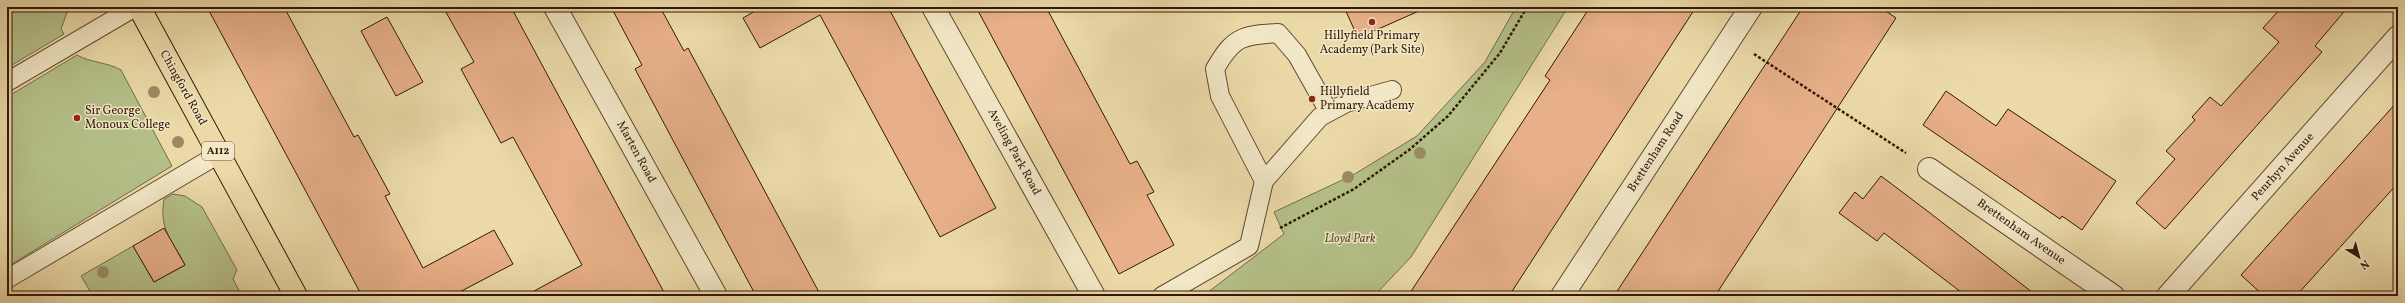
<svg xmlns="http://www.w3.org/2000/svg" width="2405" height="303" viewBox="0 0 2405 303" font-family="Vollkorn,serif">
<rect width="100%" height="100%" fill="#ebdaa8"/>
<filter id="stains"><feTurbulence type="fractalNoise" baseFrequency=".005" numOctaves="4"/><feColorMatrix values="0 0 0 0 .2 0 0 0 0 .09 0 0 0 0 .02 0 0 0 .5 -.17"/></filter>
<radialGradient id="worn" r=".72"><stop offset=".6" stop-color="#630" stop-opacity="0"/><stop offset="1" stop-color="#630" stop-opacity=".3"/></radialGradient>
<!-- green -->
<path fill="#b5c089" stroke="#746c49" d="M7 7H69L61 29 64 34 7 68Z
M1516 7H1568L1411 257 1374 296H1203L1284 234 1274 212 1353 175 1417 136 1485 62Z
M77 55C91 63 107 62 121 70L172 166 7 267V97Z
M173 194 185 196 202 207 237 270 233 279 242 296H93L81 276 133 246 154 282 185 265C172 239 159 231 164 199Z"/>
<!-- building -->
<path fill="#e7b088" stroke="#321709" d="M207 7H284L354 137 358 135 390 194 385 196 423 268 494 230 513 264 452 296H362Z
M443 7H511L666 296H525L582 265 513 137 501 143 461 69 474 62Z
M611 7H660L684 51 688 48 821 296H756L635 69 642 65Z
M762 7H888L996 208 940 237 820 15 760 48 743 18Z
M976 7H1046L1130 164 1137 161 1154 192 1147 195 1174 245 1119 274Z
M1344 7H1428L1358 38Z
M1590 7H1696L1509 296H1408L1550 80 1545 76Z
M1803 7H1880L1896 18 1715 296H1614Z
M2282 7H2348L2315 46 2322 52 2165 229 2136 203 2175 159 2166 151 2195 120 2192 117 2210 97 2221 106 2279 42 2263 28Z
M387 17 423 82 396 96 361 31Z
M1946 91 1996 126 2008 109 2116 181 2082 230 2062 216 2060 219 1923 125Z
M2398 101V183L2296 296H2264L2241 275Z
M1881 176 1930 213 2037 296H1966L1884 233 1877 241 1839 213 1855 192 1863 199Z
M164 228 185 265 154 282 133 246Z"/>
<g fill="none" stroke-linecap="round" stroke-linejoin="round">
<!-- service casing -->
<g stroke="#604831" stroke-width="20">
<path id="service" d="M7 82 135 7
M1264 181 1220 96 1215 69C1233 37 1242 35 1278 33L1297 55 1329 112
M7 279 219 154
M1162 296 1249 246 1264 181 1320 117 1346 103 1392 90"/>
</g>
<!-- minor casing -->
<g stroke="#604831" stroke-width="24">
<path id="minor" d="M555 7 716 296
M933 7 1094 296
M1929 169 2113 296
M1562 296 1751 7
M2168 296 2398 37"/>
</g>
<!-- primary casing -->
<g stroke="#321709" stroke-width="24">
<path id="primary" d="M139 7 296 296"/>
</g>
<!-- path -->
<path stroke="#321709" stroke-width="2.5" stroke-dasharray="3 2" stroke-linecap="butt" d="M1754 54 1906 153
M1280 228 1354 189 1409 150 1448 116 1500 53 1527 7"/>
<!-- service -->
<use href="#service" stroke="#f2e7c6" stroke-width="18"/>
<!-- minor -->
<use href="#minor" stroke="#f2e7c6" stroke-width="22"/>
<!-- primary -->
<use href="#primary" stroke="#ebdaa8" stroke-width="22"/>
</g>
<!-- trees -->
<g fill="#9b8b65">
<circle cx="154" cy="92" r="6"/>
<circle cx="178" cy="142" r="6"/>
<circle cx="1420" cy="153" r="6"/>
<circle cx="1348" cy="177" r="6"/>
<circle cx="103" cy="272" r="6"/>
</g>
<!-- markers -->
<g fill="#8f2418" stroke="#f2e7c6" stroke-width="1.5">
<circle cx="1372" cy="22" r="4"/>
<circle cx="1312" cy="99" r="4"/>
<circle cx="77" cy="118" r="4"/>
</g>
<g text-anchor="middle" dominant-baseline="central" stroke-width="3" stroke-linejoin="round" paint-order="stroke">
<!-- shield labels -->
<rect fill="#f2e7c6" stroke="#6c5542" stroke-width="1" x="202" y="142" width="32" height="18" rx="3"/>
<g font-size="11" font-weight="bold" fill="#321709">
<text x="218" y="151">A112</text>
</g>
<!-- poi labels -->
<g font-size="12" fill="#321709" stroke="#f2e7c6" text-anchor="start">
<text x="1372" y="36" text-anchor="middle">Hillyfield Primary<tspan x="1372" dy="14">Academy (Park Site)</tspan></text>
<text x="1320" y="92">Hillyfield<tspan x="1320" dy="14">Primary Academy</tspan></text>
<text x="85" y="111">Sir George<tspan x="85" dy="14">Monoux College</tspan></text>
</g>
<!-- street labels -->
<g font-size="12" fill="#321709" stroke="#f2e7c6">
<text transform="translate(183 88) rotate(61)">Chingford Road</text>
<text transform="translate(636 152) rotate(61)">Marten Road</text>
<text transform="translate(1014 152) rotate(61)">Aveling Park Road</text>
<text transform="translate(1656 152) rotate(-57)">Brettenham Road</text>
<text transform="translate(2283 167) rotate(-48)">Penrhyn Avenue</text>
<text transform="translate(2021 232) rotate(35)">Brettenham Avenue</text>
</g>
<!-- park labels -->
<g font-size="12" font-style="italic" fill="#594a2f" stroke="#f2e7c6">
<text x="1350" y="239">Lloyd Park</text>
</g>
</g>
<!-- margin -->
<rect width="2405" height="303" fill="none" stroke="#ebdaa8" stroke-width="24"/>
<rect x="8" y="8" width="2389" height="287" fill="none" stroke="#321709" stroke-width="2"/>
<rect x="12" y="12" width="2381" height="279" fill="none" stroke="#321709"/>
<!-- north arrow -->
<g transform="translate(2359 257) rotate(143)" stroke="#f2e7c6" stroke-width="3" paint-order="stroke">
<path d="M0-3L7 15L0 10L-7 15Z" fill="#321709"/>
<text y="-6" font-size="11" font-weight="bold" text-anchor="middle" fill="#321709">N</text>
</g>
<rect width="100%" height="100%" filter="url(#stains)"/>
<rect width="100%" height="100%" fill="url(#worn)"/>
</svg>
